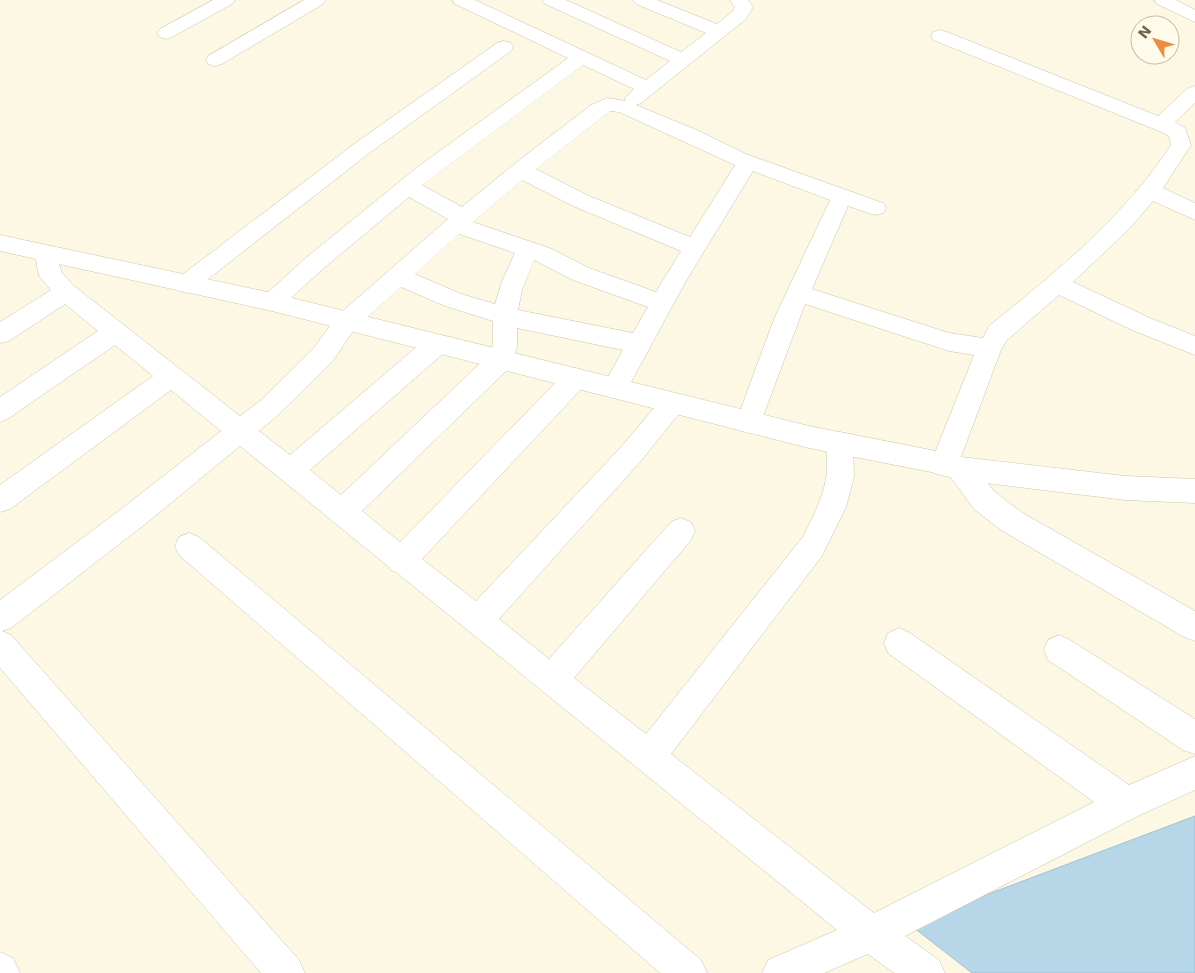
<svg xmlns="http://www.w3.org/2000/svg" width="1195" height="973" viewBox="0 0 1195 973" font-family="'DejaVu Sans',sans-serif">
<rect width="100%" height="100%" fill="#fdf8e3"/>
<!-- water -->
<path fill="#b7d6e7" stroke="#9dc3d9" d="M1195 816V973H972L909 924Z"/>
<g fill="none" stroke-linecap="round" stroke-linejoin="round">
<!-- street casing -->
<g stroke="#cfc1a9" stroke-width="1">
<path id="street" d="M213 0H235L232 4 172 37 166 39 160 37 157 33 160 29Z
M304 0H326L323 4 222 64 215 66 208 64 206 60 208 56Z
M452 0H475L646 80 670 61 545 4 542 0H566L681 52 706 33 636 4 633 0H657L717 24 732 12 735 7 730 0H748L753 7 746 19 641 103 636 105 699 131 746 154 883 203 886 208 883 213 875 215 848 206 812 289 949 333 983 338 989 326C1056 272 1123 218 1171 145L1169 136 1159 131 933 40 931 36 933 32 940 30 947 32 1158 116 1188 88 1195 86V103L1175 122 1185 128 1191 145 1163 188 1195 203V220L1153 201 1130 228 1073 282 1150 318 1195 336V355L1132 330 1059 295 1007 340 1001 350 961 457 969 460 994 491 1021 512 1195 611V641L1184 637 1001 530 974 509 949 475 944 476 934 473 930 465 974 355 949 351 805 304 758 430 749 433 740 430 736 422 774 319 830 200 753 171 686 281 624 395 615 398 606 395 602 388 623 350 517 328V347L510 367 362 511 400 542 567 371 576 368 585 371 589 378 585 385 422 559 476 601 622 446 664 396 673 393 682 396 686 403 682 410 640 462 499 619 549 659 671 522 681 518 691 522 695 531 691 540 574 678 646 734 802 538C812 519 822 500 826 479 829 464 824 449 831 435L840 432 849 435 853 443 854 477 846 507 822 556 671 754 874 913 1094 802 888 653 884 643 888 633 899 628 910 633 1129 785 1195 756V790L1138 816 905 936 939 960 945 973H894L868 954 824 973H762L768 960 837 930 396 572 391 570 389 567 240 446 149 521 11 628 2 631 11 635 299 960 305 973H261L0 668V600L129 503 221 431 171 390 10 509 0 512V485L153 376 115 345 9 418 0 422V397L98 331 65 304 9 341 0 343V322L51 290 39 276 35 254 38 248 46 246 54 248 62 273 74 286 240 416 260 401 314 348 337 316 448 219 409 197 324 268 280 308 272 311 264 308 260 302 264 296 308 256 419 166 568 58 455 4ZM583 65 634 89 624 99 626 101 607 98 591 105 513 165 462 207 422 185ZM610 111 619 112 735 165 690 237 589 196 536 169ZM522 180 573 206 681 251 656 292 589 268 552 249 473 222ZM459 234 515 253 502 281 495 304 461 294 415 274ZM534 260 573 280 648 307 633 333 518 310 522 290ZM401 287 445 306 493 321V342L491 353 341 495 310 470 445 352 448 345 445 338 436 336 427 338 290 455 259 431 278 415 332 362 355 328Z
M1154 0H1176L1195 10V22L1157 4Z
M504 41 511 43 513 47 511 51 368 154 194 290 186 293 178 290 174 284 178 278 354 144 497 43Z
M189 533 199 537 701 960 707 973H660L179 555 175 546 179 537Z
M1059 635 1070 640 1195 719V754L1183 750 1048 660 1044 650 1048 640Z
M0 952 13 958 20 973H0Z"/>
</g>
<!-- secondary casing -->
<g stroke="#d2c3a6" stroke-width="1">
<path id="secondary" d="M0 235 272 293 809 426 931 450 961 457 1125 476 1195 479V503L1125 500 961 480 931 472 809 448 272 311 0 251Z"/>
</g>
<!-- street -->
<use href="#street" fill="#fff" fill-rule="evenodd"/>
<!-- secondary -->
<use href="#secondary" fill="#fff" fill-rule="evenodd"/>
</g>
<!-- north arrow -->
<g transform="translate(1155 40) rotate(308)"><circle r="24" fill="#fffbea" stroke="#c8bea9"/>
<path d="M0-4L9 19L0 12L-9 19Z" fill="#eb8d44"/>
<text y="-8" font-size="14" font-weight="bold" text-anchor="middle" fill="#766248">N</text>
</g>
</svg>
